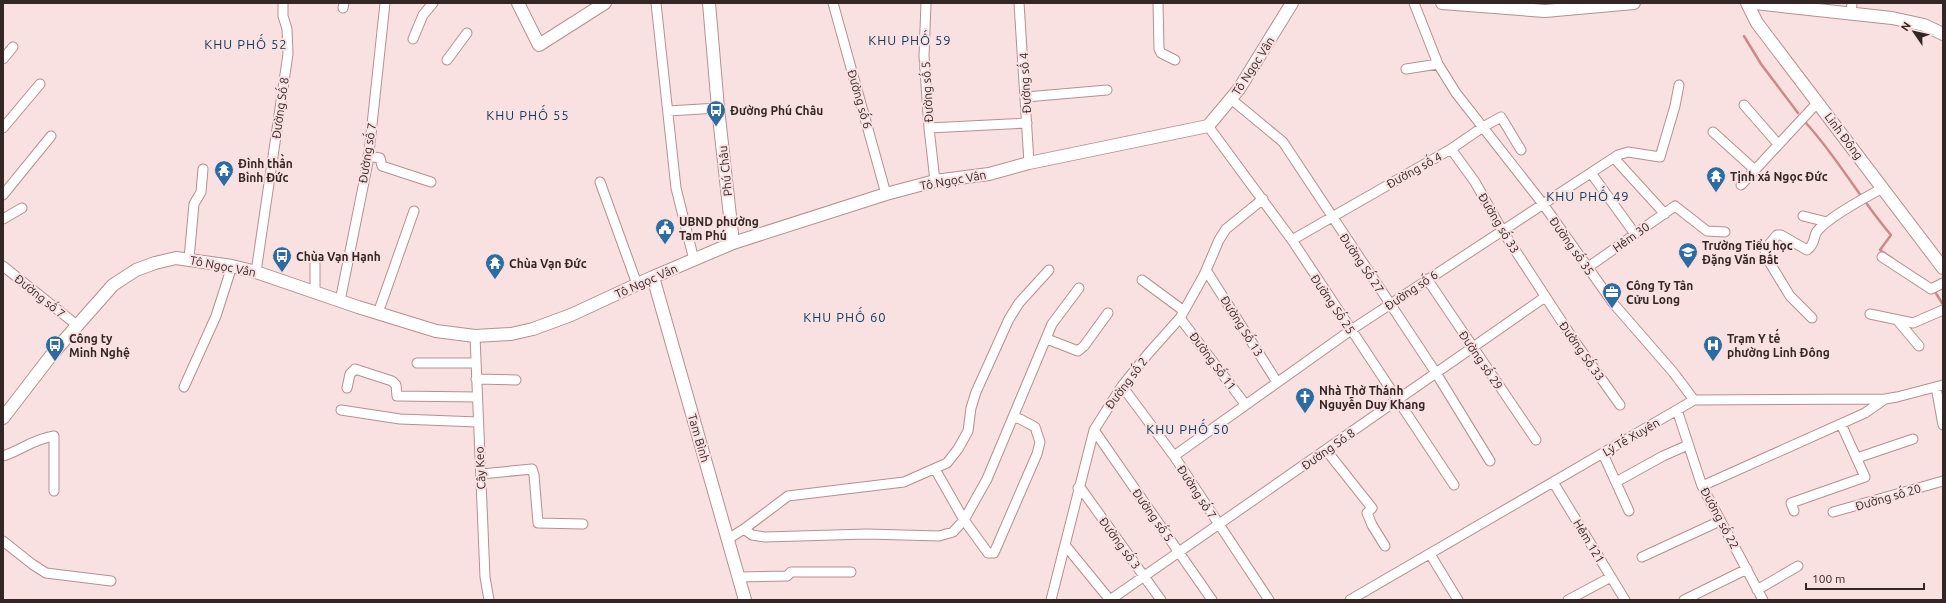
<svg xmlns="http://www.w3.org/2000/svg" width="1946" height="603" viewBox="0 0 1946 603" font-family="Ubuntu,sans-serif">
<rect width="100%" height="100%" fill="#fae1e1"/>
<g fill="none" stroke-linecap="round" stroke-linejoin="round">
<!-- stream -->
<path stroke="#cc898a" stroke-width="2.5" d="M1744 36 1761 64 1798 113
M1806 123C1838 158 1860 199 1891 235L1880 250 1893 259
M1934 290 1942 303"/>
<!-- street casing -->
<g stroke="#b68f8f" stroke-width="11">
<path id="street" d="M656 3 676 188 694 260
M833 3 886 194
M926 3 924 56 929 128 935 181
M1019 3 1029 163
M1158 3 1159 49 1161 53 1175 60
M1414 3 1438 64 1456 93 1543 204 1613 303 1673 372 1694 400
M343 8 344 3
M1851 13 1852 3
M413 39 423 15 433 3
M3 59 13 47
M447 60 467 33
M1406 69 1438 64
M1026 97 1107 90
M1231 99 1283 142 1436 373 1490 461
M1744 105 1778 144
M668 111 718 108
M1208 126 1292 240 1454 485
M3 128 40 84
M929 128 1027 123
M1713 132 1755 170
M1451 149 1475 182 1502 230 1573 339 1620 405
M368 156 380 158 382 166 431 182
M1614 158 1665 214
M1591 173 1635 234
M600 182 637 284
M1741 185 1818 102
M3 195 51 136
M1803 216 1827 222
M3 219 22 208
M1292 240 1451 149 1483 127 1501 117 1521 150
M1882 257 1931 289 1943 283
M189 259 194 204 201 192 203 169
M315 262V292
M3 266 78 326
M1587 268 1675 206 1707 231 1725 232
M1206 270 1277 382
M256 272 288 54 287 29 283 16V3
M1427 279 1536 440
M1142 280 1184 311
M340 301 368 162 385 3
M378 313 414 211
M1870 314 1913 323 1943 310
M1180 318 1245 404
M1812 318 1790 296 1765 255 1766 248 1777 235H1781L1807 250C1817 243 1812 235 1819 229 1834 214 1864 198 1883 188
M1898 321 1919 346
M475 336 485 577 489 600
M1047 339 1078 351 1084 346 1108 313
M417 363H476
M476 379 516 380
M1122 386 1174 456 1269 600
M184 387 216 316 232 266
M1936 387 1943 425
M347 388 350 374 355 369 392 381 396 385 397 396 477 397
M341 410 400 419 478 422
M1677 410 1702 486 1763 600
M1094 430 1212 600
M1326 450 1372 508 1367 513 1372 525 1385 546
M1603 454 1629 511
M3 456C22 450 33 439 54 436V491
M1174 456 1351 330 1618 155 1628 152 1660 157 1675 106 1679 85
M1857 458 1913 439
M935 469 964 520 988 553H994L1037 454 1040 442 1035 427 1020 419 1013 417
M481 474 532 469 534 475 538 523 583 524
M1553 482 1625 600
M1616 482 1663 456 1688 445
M1702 486 1865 413 1885 399
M1078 488 1082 490 1161 600
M1794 511 1791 503 1865 477 1841 424
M1833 512 1943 481
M744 529 788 496 904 482 947 463 958 449 968 431 971 408 976 392 1009 319 1019 303 1049 270
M728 539 744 529 752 535 765 537 867 534 939 536 953 532 964 520 987 479 1052 324 1079 288
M3 541 32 564 46 573 111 581
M1065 545 1110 600
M1430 554 1458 600
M1642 557 1720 521
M739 577 787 576 791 572H851
M1757 590 1798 566
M1051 600 1094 430 1122 386 1147 355 1180 318 1204 275 1219 240 1226 229 1263 199
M1110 600 1545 297
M1350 600 1694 400 1885 399 1897 397 1943 385
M1568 600 1611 577
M1684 600 1747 569"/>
</g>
<!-- secondary casing -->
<g stroke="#b68f8f" stroke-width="14">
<path id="secondary" d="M518 3 539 45 605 3
M709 3 718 108 733 243
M1442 3 1545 11 1634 3
M1747 3 1757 23 1943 268
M1754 3 1892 18 1924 25 1943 34
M653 277 745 600
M3 418 53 353 113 285 136 270 155 263 176 258 232 266 256 272 358 307 436 331 475 336 511 334 533 329 571 315 653 277 733 243 886 194 935 181 989 174 1029 163 1208 126 1239 89 1292 3"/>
</g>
<!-- street -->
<use href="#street" stroke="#fff" stroke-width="9"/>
<!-- secondary -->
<use href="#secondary" stroke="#fff" stroke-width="12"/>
</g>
<!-- icons -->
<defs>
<g id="bus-pin" transform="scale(1)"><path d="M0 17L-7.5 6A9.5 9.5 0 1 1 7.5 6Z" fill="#2d6ca3" stroke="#fae1e1"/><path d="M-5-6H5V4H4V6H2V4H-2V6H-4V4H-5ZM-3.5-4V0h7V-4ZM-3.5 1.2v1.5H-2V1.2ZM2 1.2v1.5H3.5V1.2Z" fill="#fff"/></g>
<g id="temple-pin" transform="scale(1)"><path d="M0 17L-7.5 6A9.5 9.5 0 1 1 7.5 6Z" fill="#2d6ca3" stroke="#fae1e1"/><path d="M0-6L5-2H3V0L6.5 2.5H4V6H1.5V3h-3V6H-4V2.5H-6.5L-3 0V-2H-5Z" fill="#fff"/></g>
<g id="civic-pin" transform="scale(1)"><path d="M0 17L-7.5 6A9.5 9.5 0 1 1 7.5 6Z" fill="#2d6ca3" stroke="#fae1e1"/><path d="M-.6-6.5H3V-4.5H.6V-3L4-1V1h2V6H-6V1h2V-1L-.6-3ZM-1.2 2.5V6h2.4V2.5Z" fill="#fff"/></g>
<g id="school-pin" transform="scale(1)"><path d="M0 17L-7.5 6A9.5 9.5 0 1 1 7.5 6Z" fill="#2d6ca3" stroke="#fae1e1"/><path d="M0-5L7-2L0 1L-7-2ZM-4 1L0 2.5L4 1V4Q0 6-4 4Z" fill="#fff"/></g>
<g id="office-pin" transform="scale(1)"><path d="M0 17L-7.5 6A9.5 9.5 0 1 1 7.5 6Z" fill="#2d6ca3" stroke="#fae1e1"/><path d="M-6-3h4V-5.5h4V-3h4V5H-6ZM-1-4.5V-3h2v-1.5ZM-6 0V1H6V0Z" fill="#fff"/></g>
<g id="hospital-pin" transform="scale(1)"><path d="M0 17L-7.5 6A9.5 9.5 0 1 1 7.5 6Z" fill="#2d6ca3" stroke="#fae1e1"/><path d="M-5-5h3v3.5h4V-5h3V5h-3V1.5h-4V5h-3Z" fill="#fff"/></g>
<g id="church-pin" transform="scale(1)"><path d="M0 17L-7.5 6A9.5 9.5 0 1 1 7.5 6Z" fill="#2d6ca3" stroke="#fae1e1"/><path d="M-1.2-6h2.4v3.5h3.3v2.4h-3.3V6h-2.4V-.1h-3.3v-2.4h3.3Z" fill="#fff"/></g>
</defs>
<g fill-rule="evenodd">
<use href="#bus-pin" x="716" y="110"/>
<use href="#temple-pin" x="224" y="170"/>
<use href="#temple-pin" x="1716" y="176"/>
<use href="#civic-pin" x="665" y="228"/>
<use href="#school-pin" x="1688" y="252"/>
<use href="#bus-pin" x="282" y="256"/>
<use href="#temple-pin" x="495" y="263"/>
<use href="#office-pin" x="1612" y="292"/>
<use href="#bus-pin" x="55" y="345"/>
<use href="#hospital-pin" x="1713" y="345"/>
<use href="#church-pin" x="1305" y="397"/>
</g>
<g text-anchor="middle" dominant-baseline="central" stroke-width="4" stroke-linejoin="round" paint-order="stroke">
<!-- street labels -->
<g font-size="12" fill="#352626" stroke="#fae1e1">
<text transform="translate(1253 66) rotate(-57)">Tô Ngọc Vân</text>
<text transform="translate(1025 83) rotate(-93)">Đường số 4</text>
<text transform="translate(927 92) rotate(-93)">Đường số 5</text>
<text transform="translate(860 99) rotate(74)">Đường số 6</text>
<text transform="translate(280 108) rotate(-82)">Đường Số 8</text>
<text transform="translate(1844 136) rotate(53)">Linh Đông</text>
<text transform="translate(367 153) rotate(-81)">Đường số 7</text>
<text transform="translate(1414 170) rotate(-29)">Đường số 4</text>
<text transform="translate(725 171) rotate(-96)">Phú Châu</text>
<text transform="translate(953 180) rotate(-10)">Tô Ngọc Vân</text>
<text transform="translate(1499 223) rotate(59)">Đường số 33</text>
<text transform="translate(1631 237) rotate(-35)">Hẻm 30</text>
<text transform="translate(1572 246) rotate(55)">Đường số 35</text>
<text transform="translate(1362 263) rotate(56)">Đường Số 27</text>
<text transform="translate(223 266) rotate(11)">Tô Ngọc Vân</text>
<text transform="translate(646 281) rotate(-24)">Tô Ngọc Vân</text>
<text transform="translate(1411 290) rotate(-34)">Đường số 6</text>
<text transform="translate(40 296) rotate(39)">Đường số 7</text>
<text transform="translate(1333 304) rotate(56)">Đường Số 25</text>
<text transform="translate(1242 326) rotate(58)">Đường Số 13</text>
<text transform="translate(1582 351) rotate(55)">Đường Số 33</text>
<text transform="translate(1481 360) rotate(56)">Đường số 29</text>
<text transform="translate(1213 361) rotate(53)">Đường Số 11</text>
<text transform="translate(1126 383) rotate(-53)">Đường số 2</text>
<text transform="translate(1631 437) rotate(-30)">Lý Tế Xuyên</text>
<text transform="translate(699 438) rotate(74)">Tam Bình</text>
<text transform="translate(1328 449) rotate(-35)">Đường Só 8</text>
<text transform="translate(480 468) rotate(-93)">Cây Keo</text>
<text transform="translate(1197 492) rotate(57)">Đường số 7</text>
<text transform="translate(1888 497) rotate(-16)">Đường số 20</text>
<text transform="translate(1153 515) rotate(55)">Đường số 5</text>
<text transform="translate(1720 518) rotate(62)">Đường số 22</text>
<text transform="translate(1589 541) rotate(59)">Hẻm 121</text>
<text transform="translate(1120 543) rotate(54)">Đường số 3</text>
</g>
<!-- poi labels -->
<g font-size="12" font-weight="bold" fill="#352626" stroke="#fae1e1" text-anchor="start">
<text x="730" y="110">Đường Phú Châu</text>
<text x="238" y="163">Đình thần<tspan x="238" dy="14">Bình Đức</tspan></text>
<text x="1730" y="176">Tịnh xá Ngọc Đức</text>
<text x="679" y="221">UBND phường<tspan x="679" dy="14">Tam Phú</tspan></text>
<text x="1702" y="245">Trường Tiểu học<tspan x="1702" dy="14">Đặng Văn Bất</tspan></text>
<text x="296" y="256">Chùa Vạn Hạnh</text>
<text x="509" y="263">Chùa Vạn Đức</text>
<text x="1626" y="285">Công Ty Tân<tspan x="1626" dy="14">Cửu Long</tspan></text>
<text x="69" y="338">Công ty<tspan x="69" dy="14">Minh Nghệ</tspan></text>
<text x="1727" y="338">Trạm Y tế<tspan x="1727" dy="14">phường Linh Đông</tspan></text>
<text x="1319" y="390">Nhà Thờ Thánh<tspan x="1319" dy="14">Nguyễn Duy Khang</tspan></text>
</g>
<!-- neighbourhood labels -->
<g font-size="13" letter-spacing="1" fill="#103d62" stroke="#fae1e1">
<text x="910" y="40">KHU PHỐ 59</text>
<text x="246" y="44">KHU PHỐ 52</text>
<text x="528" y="115">KHU PHỐ 55</text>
<text x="1588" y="196">KHU PHỐ 49</text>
<text x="845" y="317">KHU PHỐ 60</text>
<text x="1188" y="429">KHU PHỐ 50</text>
</g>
</g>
<!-- border -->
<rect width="1946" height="603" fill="none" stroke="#352626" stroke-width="8"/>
<!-- north arrow -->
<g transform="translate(1914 32) rotate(304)" stroke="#fae1e1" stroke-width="3" paint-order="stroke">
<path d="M0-3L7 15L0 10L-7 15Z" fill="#352626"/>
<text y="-6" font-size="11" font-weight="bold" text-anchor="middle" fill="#352626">N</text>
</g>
<!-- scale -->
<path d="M1806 583v6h118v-6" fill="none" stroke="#352626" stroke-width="2"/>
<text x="1812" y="583" font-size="12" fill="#352626" stroke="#fae1e1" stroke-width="3" paint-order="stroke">100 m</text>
</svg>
